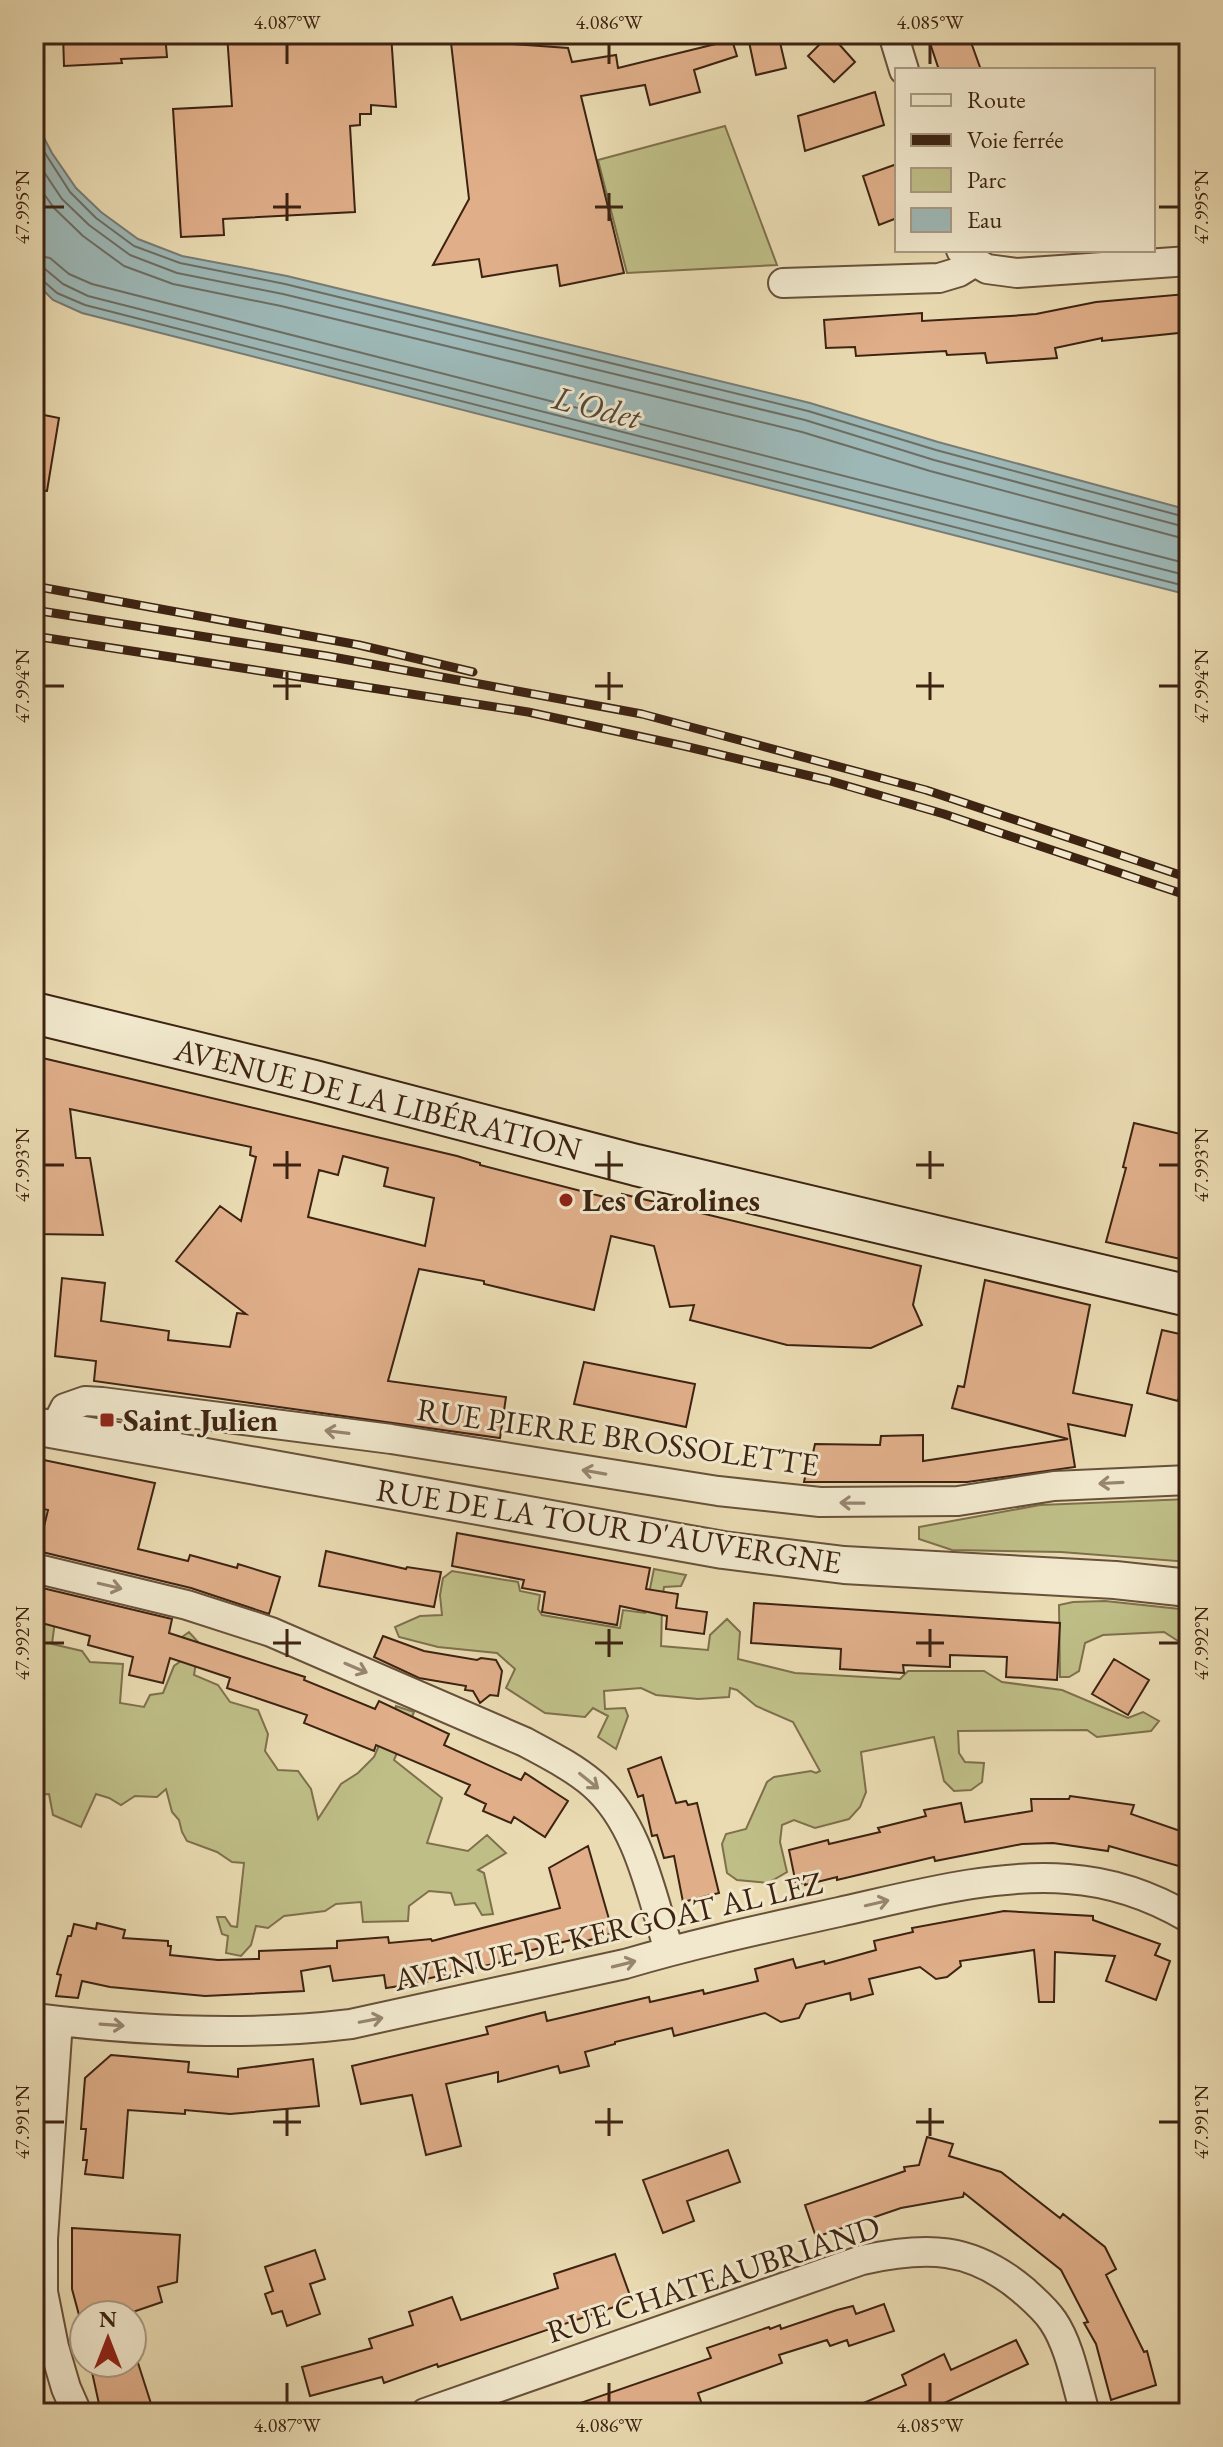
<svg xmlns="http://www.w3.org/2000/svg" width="1223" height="2447" viewBox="0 0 1223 2447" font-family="'EB Garamond',serif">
<rect width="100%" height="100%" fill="#eadbb2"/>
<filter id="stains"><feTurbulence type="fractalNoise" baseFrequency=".0025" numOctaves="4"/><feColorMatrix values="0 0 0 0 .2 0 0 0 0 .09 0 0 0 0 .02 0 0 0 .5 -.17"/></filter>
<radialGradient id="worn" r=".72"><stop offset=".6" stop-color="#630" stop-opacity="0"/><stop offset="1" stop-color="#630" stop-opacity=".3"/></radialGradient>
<!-- green -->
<path fill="#bfbe87" stroke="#7e704c" stroke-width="2" d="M725 126 777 265 627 273 598 160Z
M1189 1499V1562L1061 1552 952 1550 919 1539V1527L1040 1505Z
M654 1569 686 1575 681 1586 664 1587C661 1604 662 1627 661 1646L708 1650 710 1635 727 1619 740 1632 738 1659 795 1673 900 1679 908 1671H984L1002 1682 1062 1690 1128 1718 1143 1712 1159 1721 1151 1731 1097 1737 1087 1730 958 1731 959 1753 965 1762 984 1763 982 1782 971 1790 954 1791 944 1781 934 1737 861 1752 866 1792 860 1807 849 1819 815 1828 794 1820 782 1825 780 1842 787 1872 768 1883 737 1880 727 1873 722 1844 726 1834 746 1829 767 1782 774 1777 811 1771 816 1773 820 1771 793 1722 756 1706 737 1690 730 1688 729 1697 698 1699 656 1695 641 1688 604 1691 605 1709 625 1708 628 1716 616 1749 598 1737 608 1716 593 1708 585 1717 545 1713 506 1688 515 1669 497 1653 438 1647 399 1637 395 1627 420 1616 442 1615 440 1595 443 1578 452 1571 518 1582 520 1591 540 1595 538 1609 542 1615 620 1628 623 1610 645 1613Z
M48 1601 57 1605 52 1644 82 1651 90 1662 123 1664 120 1703 144 1707 150 1695 163 1693 174 1666 181 1661 178 1654 182 1637 189 1632 199 1643 194 1675 218 1685 230 1702 258 1710 268 1734 265 1751 278 1770 298 1771 311 1789 318 1819 341 1784 358 1773 374 1757 396 1706 414 1712 394 1760 442 1798 427 1843 468 1851 487 1835 506 1853 478 1870 484 1873 493 1914 482 1915 475 1903 455 1905 451 1893 429 1891 409 1906 408 1921 363 1922 361 1902 336 1904 325 1911 284 1916 268 1928 256 1926 251 1945 241 1956 226 1953 228 1936 222 1934 217 1917H225L231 1926 237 1927 244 1863 232 1862 217 1852 187 1841 182 1832 179 1820 172 1812 166 1789 157 1797 135 1796 121 1805 109 1798 96 1794 81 1827 53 1815 49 1794 34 1795V1632L40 1631Z
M1105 1601 1189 1610V1648L1164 1632 1103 1635 1085 1643 1079 1671 1069 1677H1060L1059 1605 1073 1602Z"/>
<!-- water -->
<path fill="#9db8b7" stroke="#777c75" stroke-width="2" d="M34 119 52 153 76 188 101 212 138 239 182 256 287 276 810 403 938 442 1189 510V595L82 313 53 300 34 281Z"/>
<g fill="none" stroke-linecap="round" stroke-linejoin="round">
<!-- shore -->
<path stroke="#6d6e64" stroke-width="2" d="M34 136 70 192 96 218 134 246 180 263 285 284 808 411 936 450 1189 518
M34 157 62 199 89 225 130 255 177 273 283 294 805 420 934 460 1189 528
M34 180 54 208 83 236 124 266 173 284 281 306 802 432 930 471 1189 540
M34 255 50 258 69 274 92 284 1189 564
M34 267 45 269 63 284 88 296 1189 576
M34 277 41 279 57 293 85 305 1189 587"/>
</g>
<!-- building -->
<path fill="#e0af8a" stroke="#3d2312" stroke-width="2" fill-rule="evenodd" d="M63 34H165L167 57 121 59 122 63 64 66Z
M227 34H391L396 107 371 105V114H360V125L350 126 355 212 223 219 224 235 181 237 173 109 232 106Z
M450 34H511L513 44 568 48 572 62 616 55 618 68 732 40 737 56 694 70 700 92 650 105 645 85 581 96 624 273 560 286 557 265 482 277 479 259 433 265 469 199Z
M762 34H778L786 68 756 75 748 37Z
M830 34 855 62 834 82 808 56Z
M927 34H968L981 70H939Z
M875 92 884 125 805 151 798 116Z
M897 164V218L879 225 863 176Z
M1186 294 1188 332 1102 341V338L1055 348 1057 358 987 363 985 353 947 355 946 351 856 356 855 347 826 348 824 320 922 313V321L1010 316 1036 314 1096 302Z
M34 413 59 418 47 491 34 490Z
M34 1056 457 1156 480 1163V1165L620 1201 622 1194 921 1266 913 1305 922 1325 871 1348 787 1345 690 1320 694 1305 670 1307 654 1246 611 1236 594 1310 484 1284V1281L419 1269 388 1381 506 1397 500 1438 94 1381 96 1361 55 1356 62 1278 105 1283 101 1321 169 1331 168 1340 230 1347 237 1313 246 1314 176 1261 220 1206 241 1221 256 1157 250 1155 251 1147 70 1109 76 1158H90L103 1235 34 1234ZM343 1156 388 1168 384 1186 434 1198 425 1246 308 1217 319 1170 338 1175Z
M1134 1123 1189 1136V1261L1106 1242 1126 1168 1123 1167Z
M985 1280 1090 1305 1073 1393 1132 1405 1125 1436 1068 1424 1075 1467 967 1482H804L810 1454 813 1453 815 1444 880 1445 881 1436 923 1435V1461L1068 1439 952 1408 958 1386 964 1387Z
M1162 1330 1189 1336V1354L1178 1401 1147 1393Z
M584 1362 695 1384 686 1427 574 1404Z
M34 1458 155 1483 138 1549 188 1561 190 1555 237 1568 238 1564 280 1577 269 1614 191 1588 38 1551 48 1510 34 1507Z
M457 1533 650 1568 646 1589 678 1594 676 1608 707 1612 704 1634 666 1629 667 1616 620 1606 617 1625 542 1612 545 1592 522 1588 524 1580 452 1566Z
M326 1551 406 1569 407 1567 441 1572 434 1607 319 1586Z
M34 1586 172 1619 169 1633 305 1677 304 1680 375 1709 379 1701 449 1734 444 1745 521 1780 525 1773 568 1801 545 1837 514 1817 511 1823 483 1811 486 1804 465 1794 470 1785 376 1745 374 1751 304 1723 307 1715 227 1688 230 1678 170 1658 163 1683 129 1675 133 1657 88 1645 90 1636 34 1621Z
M754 1603 1060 1623 1057 1680 1006 1677 1007 1657 950 1655V1667L903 1665 904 1673 840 1669 841 1649 751 1643Z
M383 1636 424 1651 477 1660 481 1658 496 1660 502 1671 498 1696 490 1695 480 1703 473 1691 465 1690 466 1686 419 1678 374 1657Z
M1114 1659 1149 1680 1128 1715 1092 1694Z
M661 1757 676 1803 686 1801 688 1805 697 1803 719 1893 683 1902 674 1856 664 1858 657 1835 652 1836 643 1795 638 1797 628 1769Z
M1070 1796 1134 1805 1131 1814 1189 1834V1869L1109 1846 1108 1851 1053 1843 1022 1844 935 1861 934 1857 837 1880V1877L805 1885V1883L796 1884 789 1850 828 1840 829 1844 880 1832 878 1828 926 1816 924 1810 961 1803 965 1822 1032 1811 1031 1799H1069Z
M588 1846 613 1933 573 1945 571 1940 501 1958 502 1962 426 1979 427 1982 386 1988 384 1975 333 1981 330 1966 301 1971 304 1991 205 1996 110 1987 82 1981 78 1998 56 1996 61 1975 57 1974 68 1936H71L74 1924 96 1929 97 1923 125 1930 123 1938 168 1941V1946H171L170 1955 218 1960 259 1959V1951L337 1948V1941L388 1937 389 1943 431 1939 432 1941 560 1908 549 1868Z
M1004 1911 1093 1916V1920L1160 1944 1155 1955 1170 1961 1156 2000 1106 1981 1115 1956 1055 1952 1054 2002H1039L1034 1950 960 1961 961 1966 947 1977 936 1979 920 1967 869 1979 873 1994 851 2000 850 1993 806 2004 799 2018 781 2022 765 2013 674 2036 672 2028 615 2042V2044L585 2052 589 2066 560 2073 558 2066 498 2082V2072L446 2084 461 2146 426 2155 412 2095 361 2104 352 2066 488 2034 486 2027 545 2012 547 2021 649 1997 650 2002 703 1990 704 1994 758 1981 755 1969 793 1959 796 1968 824 1961 825 1964 876 1950 874 1941 913 1932 912 1928Z
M111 2055 189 2062 188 2072 238 2077V2069L313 2059 319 2106 230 2114 185 2110V2114L128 2110 123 2178 85 2174 87 2160H83L86 2129H81L85 2078Z
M927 2137 953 2144 949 2156 1001 2172 1060 2218 1063 2214 1105 2247 1116 2269 1106 2275 1144 2352 1147 2351 1156 2385 1111 2400 1096 2344 1084 2323 1088 2322 1061 2270 964 2193 963 2197 901 2208 816 2237 805 2205 905 2171 904 2167 919 2165Z
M728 2150 740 2182 687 2201 694 2221 663 2233 643 2180Z
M72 2228 180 2235 177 2282 158 2287 162 2302 124 2315H79L72 2289Z
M315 2250 325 2279 310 2284 320 2314 287 2326 282 2311 272 2314 265 2294 273 2291 265 2267Z
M615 2254 632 2301 438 2367 437 2364 384 2383 382 2377 310 2396 302 2367 372 2348 369 2339 413 2325 409 2312 452 2297 461 2320 558 2288 554 2274Z
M884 2304 894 2331 849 2346 847 2340 830 2346 827 2340 779 2355 782 2363 698 2393 705 2413H561L560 2410 711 2358 707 2348 769 2327 770 2329 780 2325 781 2329 837 2310 853 2306 856 2314Z
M1016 2340 1028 2364 923 2413H840L906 2385 902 2375 944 2354 951 2370Z
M90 2363H138L154 2413H101Z"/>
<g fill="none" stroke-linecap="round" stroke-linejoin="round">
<!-- minor casing -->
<g stroke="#68513a" stroke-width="32">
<path id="minor" d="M893 34 904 70
M961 250 975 262 987 269 1017 273 1189 261
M783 283 939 278 959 272 975 262
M54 1430 65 1408 85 1401 102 1402 391 1439 718 1491 820 1502 958 1501 1054 1486 1189 1480
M34 1568 187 1605 271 1632 525 1742C549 1755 573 1767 593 1784 639 1824 651 1895 669 1950
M34 2018C138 2031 246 2037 351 2024L625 1964C696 1943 767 1928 839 1912 911 1896 994 1873 1068 1879 1111 1882 1152 1896 1189 1918
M58 2021 43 2239V2292L54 2347 66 2388 77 2413
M425 2413 862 2260C926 2246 971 2246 1023 2290 1033 2299 1045 2309 1053 2321 1070 2346 1076 2383 1085 2413"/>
</g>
<!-- tertiary casing -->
<g stroke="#68513a" stroke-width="40">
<path id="tertiary" d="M34 1426 723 1550 844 1565 1115 1580 1189 1588"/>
</g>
<!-- secondary casing -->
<g stroke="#3d2312" stroke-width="44">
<path id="secondary" d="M34 1013 314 1081 636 1165 1189 1296"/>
</g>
<!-- minor -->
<use href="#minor" stroke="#f1e8cd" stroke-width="28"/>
<!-- tertiary -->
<use href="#tertiary" stroke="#f1e8cd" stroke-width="36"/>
<!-- secondary -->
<use href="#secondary" stroke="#f1e8cd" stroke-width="40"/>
<!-- rail casing -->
<g stroke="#3d2312" stroke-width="9">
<path id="rail" d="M34 586 359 645 473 672
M34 610 327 656 642 714 926 790 1189 878
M34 636 528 712 684 746 827 780 944 814 1189 896"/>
</g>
<!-- rail -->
<use href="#rail" stroke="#f1e8cd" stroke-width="6" stroke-dasharray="18" stroke-linecap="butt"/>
</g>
<!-- one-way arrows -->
<defs><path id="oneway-shaft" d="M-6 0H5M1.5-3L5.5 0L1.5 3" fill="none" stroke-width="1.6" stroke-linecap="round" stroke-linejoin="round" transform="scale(2)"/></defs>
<g stroke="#978670">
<use href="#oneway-shaft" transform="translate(337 1432) rotate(-173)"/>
<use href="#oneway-shaft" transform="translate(594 1472) rotate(-170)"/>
<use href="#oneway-shaft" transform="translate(1111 1483) rotate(177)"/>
<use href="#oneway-shaft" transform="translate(852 1503) rotate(-179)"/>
<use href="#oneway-shaft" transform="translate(110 1586) rotate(13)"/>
<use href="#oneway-shaft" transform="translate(356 1668) rotate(23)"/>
<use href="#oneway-shaft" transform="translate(589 1781) rotate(39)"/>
<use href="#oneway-shaft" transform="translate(877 1903) rotate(-13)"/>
<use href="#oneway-shaft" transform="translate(624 1964) rotate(-14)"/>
<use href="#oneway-shaft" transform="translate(371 2020) rotate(-11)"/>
<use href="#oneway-shaft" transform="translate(112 2025) rotate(4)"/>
</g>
<!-- ticks -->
<path fill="none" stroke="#3d2312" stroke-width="3" d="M287 44V64M609 44V64M930 44V64M287 193V221M609 193V221M44 207H64M273 207H301M595 207H623M1159 207H1179M287 672V700M609 672V700M930 672V700M44 686H64M273 686H301M595 686H623M916 686H944M1159 686H1179M287 1151V1179M609 1151V1179M930 1151V1179M44 1165H64M273 1165H301M595 1165H623M916 1165H944M1159 1165H1179M287 1629V1657M609 1629V1657M930 1629V1657M44 1643H64M273 1643H301M595 1643H623M916 1643H944M1159 1643H1179M287 2108V2136M609 2108V2136M930 2108V2136M44 2122H64M273 2122H301M595 2122H623M916 2122H944M1159 2122H1179M287 2383V2403M609 2383V2403M930 2383V2403"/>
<!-- markers -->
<g fill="#8f2418" stroke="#f1e8cd" stroke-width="3">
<circle cx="566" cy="1200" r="8"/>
<rect x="99" y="1412" width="16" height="16" rx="4"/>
</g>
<g text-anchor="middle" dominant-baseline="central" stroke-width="6" stroke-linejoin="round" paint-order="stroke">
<!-- street labels -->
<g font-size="32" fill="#3d2312" stroke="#f1e8cd">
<text transform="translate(378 1099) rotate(14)">AVENUE DE LA LIBÉRATION</text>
<text transform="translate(618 1437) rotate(8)">RUE PIERRE BROSSOLETTE</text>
<text transform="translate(609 1526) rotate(9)">RUE DE LA TOUR D'AUVERGNE</text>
<text transform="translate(608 1931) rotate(-13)">AVENUE DE KERGOAT AL LEZ</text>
<text transform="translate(713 2279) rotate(-18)">RUE CHATEAUBRIAND</text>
</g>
<!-- poi labels -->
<g font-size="32" font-weight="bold" fill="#3d2312" stroke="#f1e8cd" text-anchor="start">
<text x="582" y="1200">Les Carolines</text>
<text x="123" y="1420">Saint Julien</text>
</g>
<!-- water labels -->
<g font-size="34" font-style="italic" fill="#55483b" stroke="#f1e8cd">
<text transform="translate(597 407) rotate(14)">L'Odet</text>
</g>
</g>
<!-- margin -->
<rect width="1223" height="2447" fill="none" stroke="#eadbb2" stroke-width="88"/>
<!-- legend -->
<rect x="895" y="68" width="260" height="184" fill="#f1e8cd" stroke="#a99982" stroke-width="2"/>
<rect x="911" y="94" width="40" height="12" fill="#f1e8cd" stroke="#a99982" stroke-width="2"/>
<text x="967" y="108" font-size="24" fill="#3d2312">Route</text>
<rect x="911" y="134" width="40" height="12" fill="#3d2312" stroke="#a99982" stroke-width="2"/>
<text x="967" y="148" font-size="24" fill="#3d2312">Voie ferrée</text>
<rect x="911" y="168" width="40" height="24" fill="#bfbe87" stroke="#a99982" stroke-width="2"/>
<text x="967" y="188" font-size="24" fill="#3d2312">Parc</text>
<rect x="911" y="208" width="40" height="24" fill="#9db8b7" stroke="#a99982" stroke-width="2"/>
<text x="967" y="228" font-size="24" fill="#3d2312">Eau</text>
<!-- north arrow -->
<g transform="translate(108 2339)"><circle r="38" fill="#f1e8cd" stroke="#a99982" stroke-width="2"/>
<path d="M0-6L14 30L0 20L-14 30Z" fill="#8f2418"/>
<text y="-12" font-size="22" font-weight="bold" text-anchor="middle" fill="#3d2312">N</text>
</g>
<rect x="44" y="44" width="1135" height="2359" fill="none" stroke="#3d2312" stroke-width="3"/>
<g font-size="20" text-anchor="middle" fill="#3d2312">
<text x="287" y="29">4.087°W</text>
<text x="609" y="29">4.086°W</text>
<text x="930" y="29">4.085°W</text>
<text transform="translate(22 207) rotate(-90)" y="7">47.995°N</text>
<text transform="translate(1201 207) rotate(-90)" y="7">47.995°N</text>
<text transform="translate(22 686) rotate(-90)" y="7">47.994°N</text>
<text transform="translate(1201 686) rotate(-90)" y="7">47.994°N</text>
<text transform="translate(22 1165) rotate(-90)" y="7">47.993°N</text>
<text transform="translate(1201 1165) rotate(-90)" y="7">47.993°N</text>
<text transform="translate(22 1643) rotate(-90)" y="7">47.992°N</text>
<text transform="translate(1201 1643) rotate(-90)" y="7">47.992°N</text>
<text transform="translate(22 2122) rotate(-90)" y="7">47.991°N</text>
<text transform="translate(1201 2122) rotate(-90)" y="7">47.991°N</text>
<text x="287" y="2432">4.087°W</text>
<text x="609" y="2432">4.086°W</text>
<text x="930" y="2432">4.085°W</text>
</g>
<rect width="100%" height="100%" filter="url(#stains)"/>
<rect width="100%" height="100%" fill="url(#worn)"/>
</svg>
